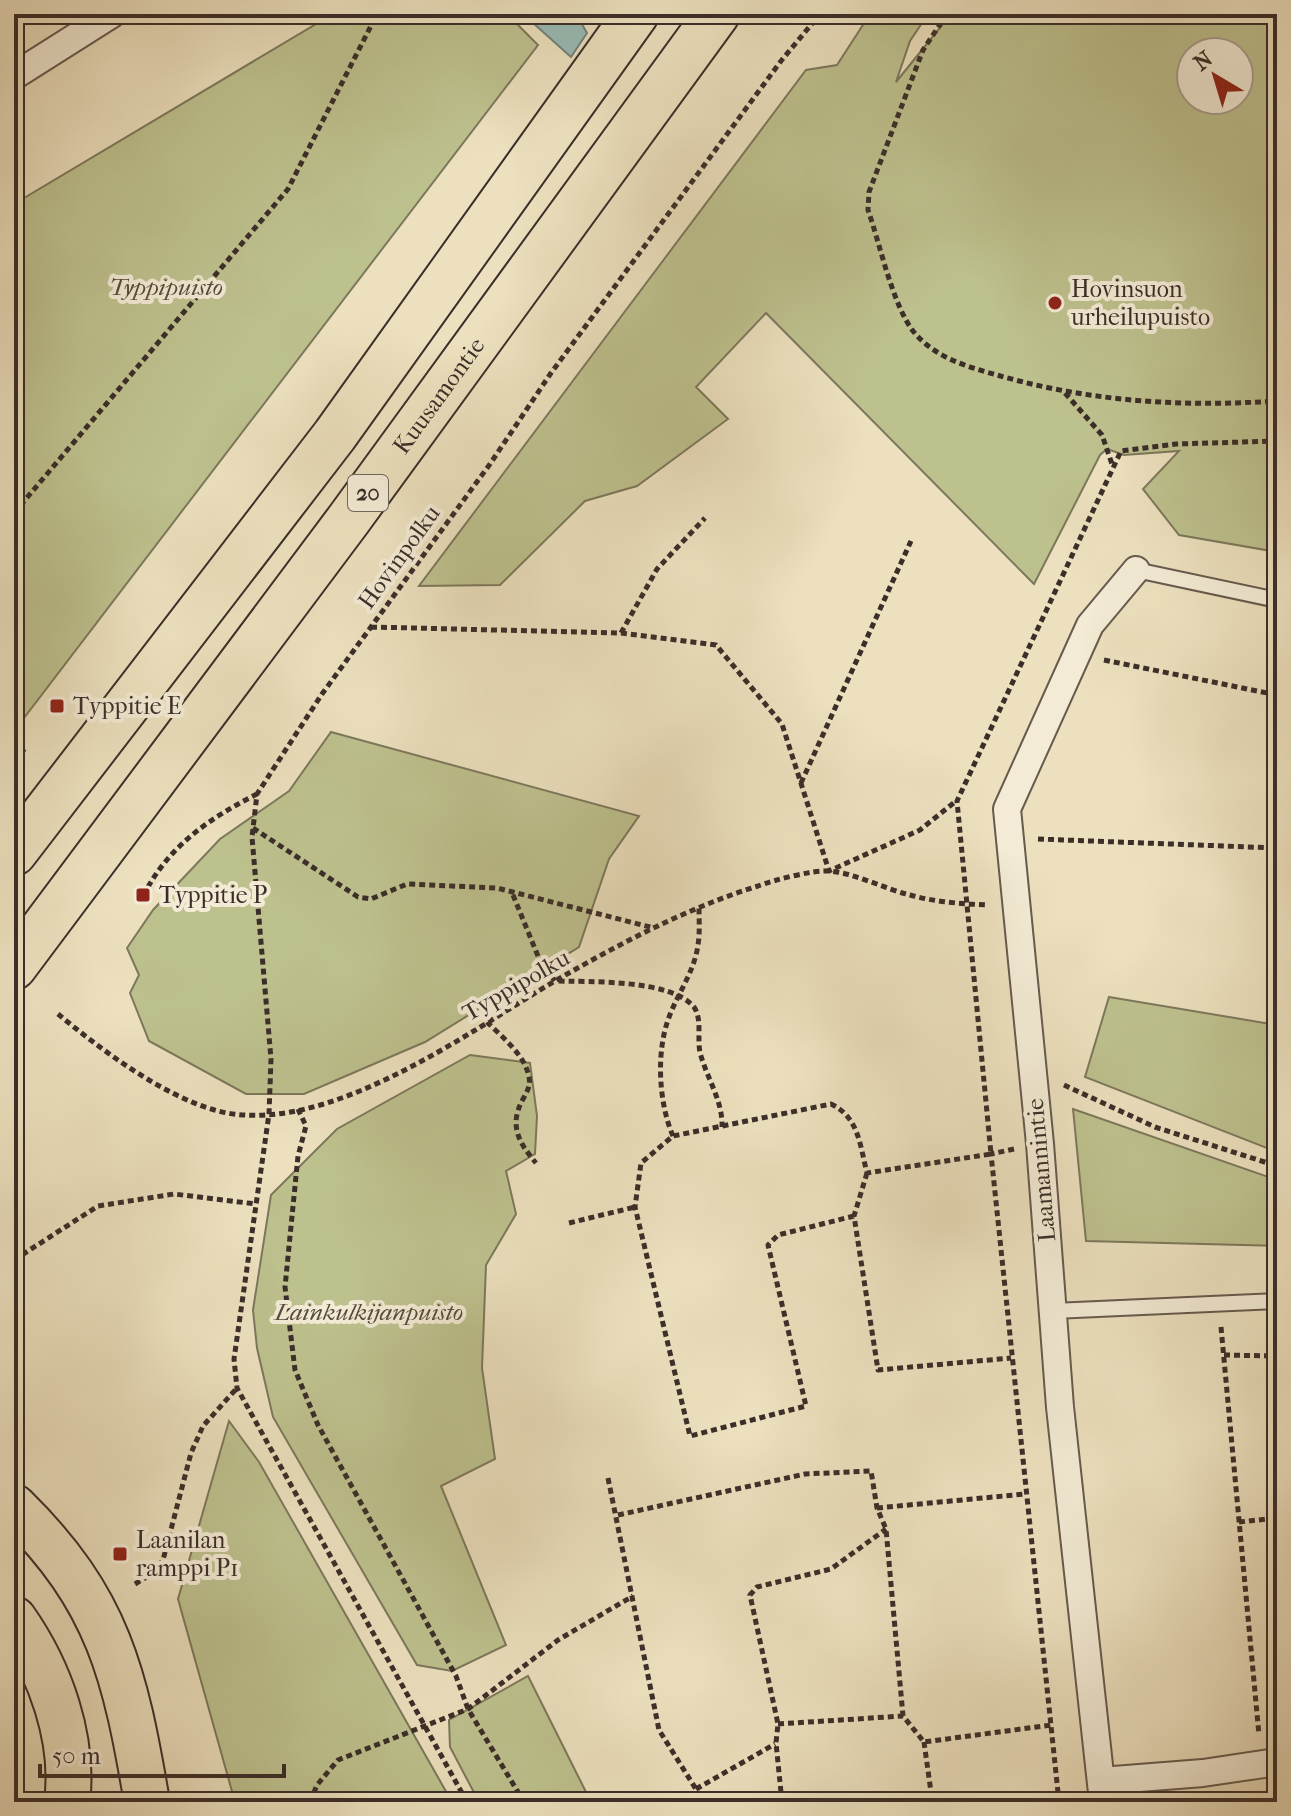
<svg xmlns="http://www.w3.org/2000/svg" width="1291" height="1816" viewBox="0 0 1291 1816" font-family="'IM FELL French Canon',serif">
<rect width="100%" height="100%" fill="#ece0be"/>
<filter id="stains"><feTurbulence type="fractalNoise" baseFrequency=".0025" numOctaves="4"/><feColorMatrix values="0 0 0 0 .2 0 0 0 0 .09 0 0 0 0 .02 0 0 0 .5 -.17"/></filter>
<radialGradient id="worn" r=".72"><stop offset=".6" stop-color="#630" stop-opacity="0"/><stop offset="1" stop-color="#630" stop-opacity=".3"/></radialGradient>
<!-- green -->
<path fill="#bdc18e" stroke="#7c785c" stroke-width="2" fill-rule="evenodd" d="M328 14H507L538 45 14 731V204L326 18Z
M870 14H928L910 41 896 82 951 14H1277V552L1179 535 1143 489 1179 451 1124 455 1107 449 1100 455 1034 584 766 313 696 387 728 419 637 486 585 501 500 585 419 586 806 70 837 65ZM1191 52H1239V100H1191Z
M331 732 639 816 609 859 579 947 425 1042 304 1094H246L149 1041 130 993 139 975 127 948 153 910 220 839 289 791Z
M1109 997 1277 1025V1152L1085 1077Z
M470 1055 530 1063 537 1116 535 1154 506 1171 516 1214 486 1265 482 1368 495 1459 441 1486 506 1645 452 1671 417 1665 273 1417 257 1348 253 1310 271 1195 337 1129Z
M1073 1109 1277 1180V1246L1086 1241Z
M229 1421 259 1462 452 1802H235L178 1599Z
M528 1676 591 1802H479L450 1747 449 1720Z
M14 1736 24 1786 18 1802H14Z"/>
<!-- water -->
<path fill="#99bcb6" stroke="#73837e" stroke-width="2" d="M523 14H576L587 33 571 57Z"/>
<g fill="none" stroke-linecap="round" stroke-linejoin="round">
<!-- lane casing -->
<g stroke="#675a4e" stroke-width="18">
<path id="lane" d="M1136 570 1277 600
M1053 1311 1277 1301"/>
</g>
<!-- street casing -->
<g stroke="#675a4e" stroke-width="30">
<path id="street" d="M14 76 112 14
M1101 1781 1203 1773 1277 1762
M1103 1802 1060 1407 1040 1144 1007 809 1090 625 1136 570"/>
</g>
<!-- highway casing -->
<g stroke="#3b2e29" stroke-width="48">
<g id="highway">
<path d="M14 853 335 435 636 14"/>
<path id="s1" d="M14 967 349 519 717 14"/>
<path d="M14 1507C109 1600 125 1674 147 1802"/>
<path d="M14 1619C50 1670 75 1739 67 1802"/>
</g>
</g>
<!-- path -->
<path stroke="#3b2e29" stroke-width="5" stroke-dasharray="6 4" stroke-linecap="butt" d="M947 14 923 50 869 192 868 210C880 244 892 303 913 331 935 359 972 368 1004 377 1095 402 1183 407 1277 401
M1065 393 1102 435 1113 467
M14 513 288 189 377 14
M371 627 621 633 716 645 782 724 829 871 920 830 956 801
M621 633 657 569 705 518
M1104 660 1277 695
M14 756 25 749
M801 783 911 541
M253 828 358 897 371 899 407 884 497 888 654 928
M1038 839 1277 848
M148 887C173 843 212 817 257 794
M513 895 540 961 555 981C589 982 671 979 694 1007 703 1020 696 1042 701 1056 708 1080 723 1102 722 1127
M58 1014C100 1049 164 1097 218 1111 325 1138 467 1033 555 981 619 944 687 908 758 886 774 880 812 870 829 871 855 873 885 889 910 895 935 902 963 904 988 905
M487 1022C502 1037 525 1055 529 1077 531 1087 526 1093 522 1101 509 1126 519 1143 536 1163
M1064 1085 1155 1127 1277 1166
M298 1109 306 1126 298 1156 285 1287 295 1370 318 1425 456 1676 468 1709 524 1802
M673 1136C659 1104 656 1054 668 1020 677 994 694 973 698 945 700 933 699 920 699 908
M1014 1149 991 1154 1059 1802
M867 1173 854 1216 878 1370 1011 1358
M854 1216 778 1235 768 1245 806 1406 690 1436 635 1207 641 1163 673 1136 831 1104C859 1117 860 1146 867 1173L991 1154 957 801 1121 451 1176 444 1277 441
M569 1223 635 1207
M14 1260 98 1206 174 1194 256 1204
M1221 1327 1259 1735
M1224 1355 1277 1356
M608 1478 659 1730 704 1802
M877 1508 1025 1494
M618 1515 805 1474 871 1471 877 1508 886 1529 903 1716
M1239 1522 1277 1518
M135 1584 153 1573 163 1560 191 1453 203 1426 237 1388
M778 1724 903 1716 924 1742 1051 1725
M924 1742 931 1792
M696 1789 775 1744
M310 1802 317 1785 338 1760 468 1709 558 1640 633 1596
M467 1802 237 1388 234 1359 269 1114 271 1059 252 837 257 794 322 694 490 464 551 373 781 61 820 14
M782 1802 776 1743 778 1724 750 1595 757 1587 831 1569 886 1529"/>
<!-- lane -->
<use href="#lane" stroke="#f3ebd5" stroke-width="14"/>
<!-- street -->
<use href="#street" stroke="#f3ebd5" stroke-width="26"/>
<!-- highway -->
<use href="#highway" stroke="#ece0be" stroke-width="44"/>
</g>
<!-- markers -->
<g fill="#8f2418" stroke="#f3ebd5" stroke-width="3">
<circle cx="1055" cy="303" r="8"/>
<rect x="49" y="698" width="16" height="16" rx="4"/>
<rect x="135" y="887" width="16" height="16" rx="4"/>
<rect x="112" y="1546" width="16" height="16" rx="4"/>
</g>
<g text-anchor="middle" dominant-baseline="central" stroke-width="8" stroke-linejoin="round" paint-order="stroke">
<!-- shield labels -->
<rect fill="#f3ebd5" stroke="#72675d" stroke-width="2" x="348" y="475" width="40" height="36" rx="6"/>
<g font-size="22" font-weight="bold" fill="#3b2e29">
<text x="368" y="493">20</text>
</g>
<!-- park labels -->
<g font-size="24" font-style="italic" fill="#554b3d" stroke="#f3ebd5">
<text x="166" y="287">Typpipuisto</text>
<text x="369" y="1312">Lainkulkijanpuisto</text>
</g>
<!-- poi labels -->
<g font-size="24" fill="#3b2e29" stroke="#f3ebd5" text-anchor="start">
<text x="1071" y="289">Hovinsuon<tspan x="1071" dy="28">urheilupuisto</tspan></text>
<text x="73" y="706">Typpitie E</text>
<text x="159" y="895">Typpitie P</text>
<text x="136" y="1540">Laanilan<tspan x="136" dy="28">ramppi P1</tspan></text>
</g>
<!-- street labels -->
<g font-size="24" fill="#3b2e29" stroke="#f3ebd5">
<text stroke="none"><textPath href="#s1" startOffset="712">Kuusamontie</textPath></text>
<text transform="translate(399 557) rotate(-54)">Hovinpolku</text>
<text transform="translate(516 985) rotate(-30)">Typpipolku</text>
<text transform="translate(1041 1170) rotate(-95)">Laamannintie</text>
</g>
</g>
<!-- margin -->
<rect width="1291" height="1816" fill="none" stroke="#ece0be" stroke-width="48"/>
<rect x="16" y="16" width="1259" height="1784" fill="none" stroke="#3b2e29" stroke-width="4"/>
<rect x="24" y="24" width="1243" height="1768" fill="none" stroke="#3b2e29" stroke-width="2"/>
<!-- north arrow -->
<g transform="translate(1215 76) rotate(322)"><circle r="38" fill="#f3ebd5" stroke="#a99f90" stroke-width="2"/>
<path d="M0-6L14 30L0 20L-14 30Z" fill="#8f2418"/>
<text y="-12" font-size="22" font-weight="bold" text-anchor="middle" fill="#3b2e29">N</text>
</g>
<!-- scale -->
<path d="M40 1764v12h244v-12" fill="none" stroke="#3b2e29" stroke-width="4"/>
<text x="52" y="1764" font-size="24" fill="#3b2e29" stroke="#f3ebd5" stroke-width="6" paint-order="stroke">50 m</text>
<rect width="100%" height="100%" filter="url(#stains)"/>
<rect width="100%" height="100%" fill="url(#worn)"/>
</svg>
